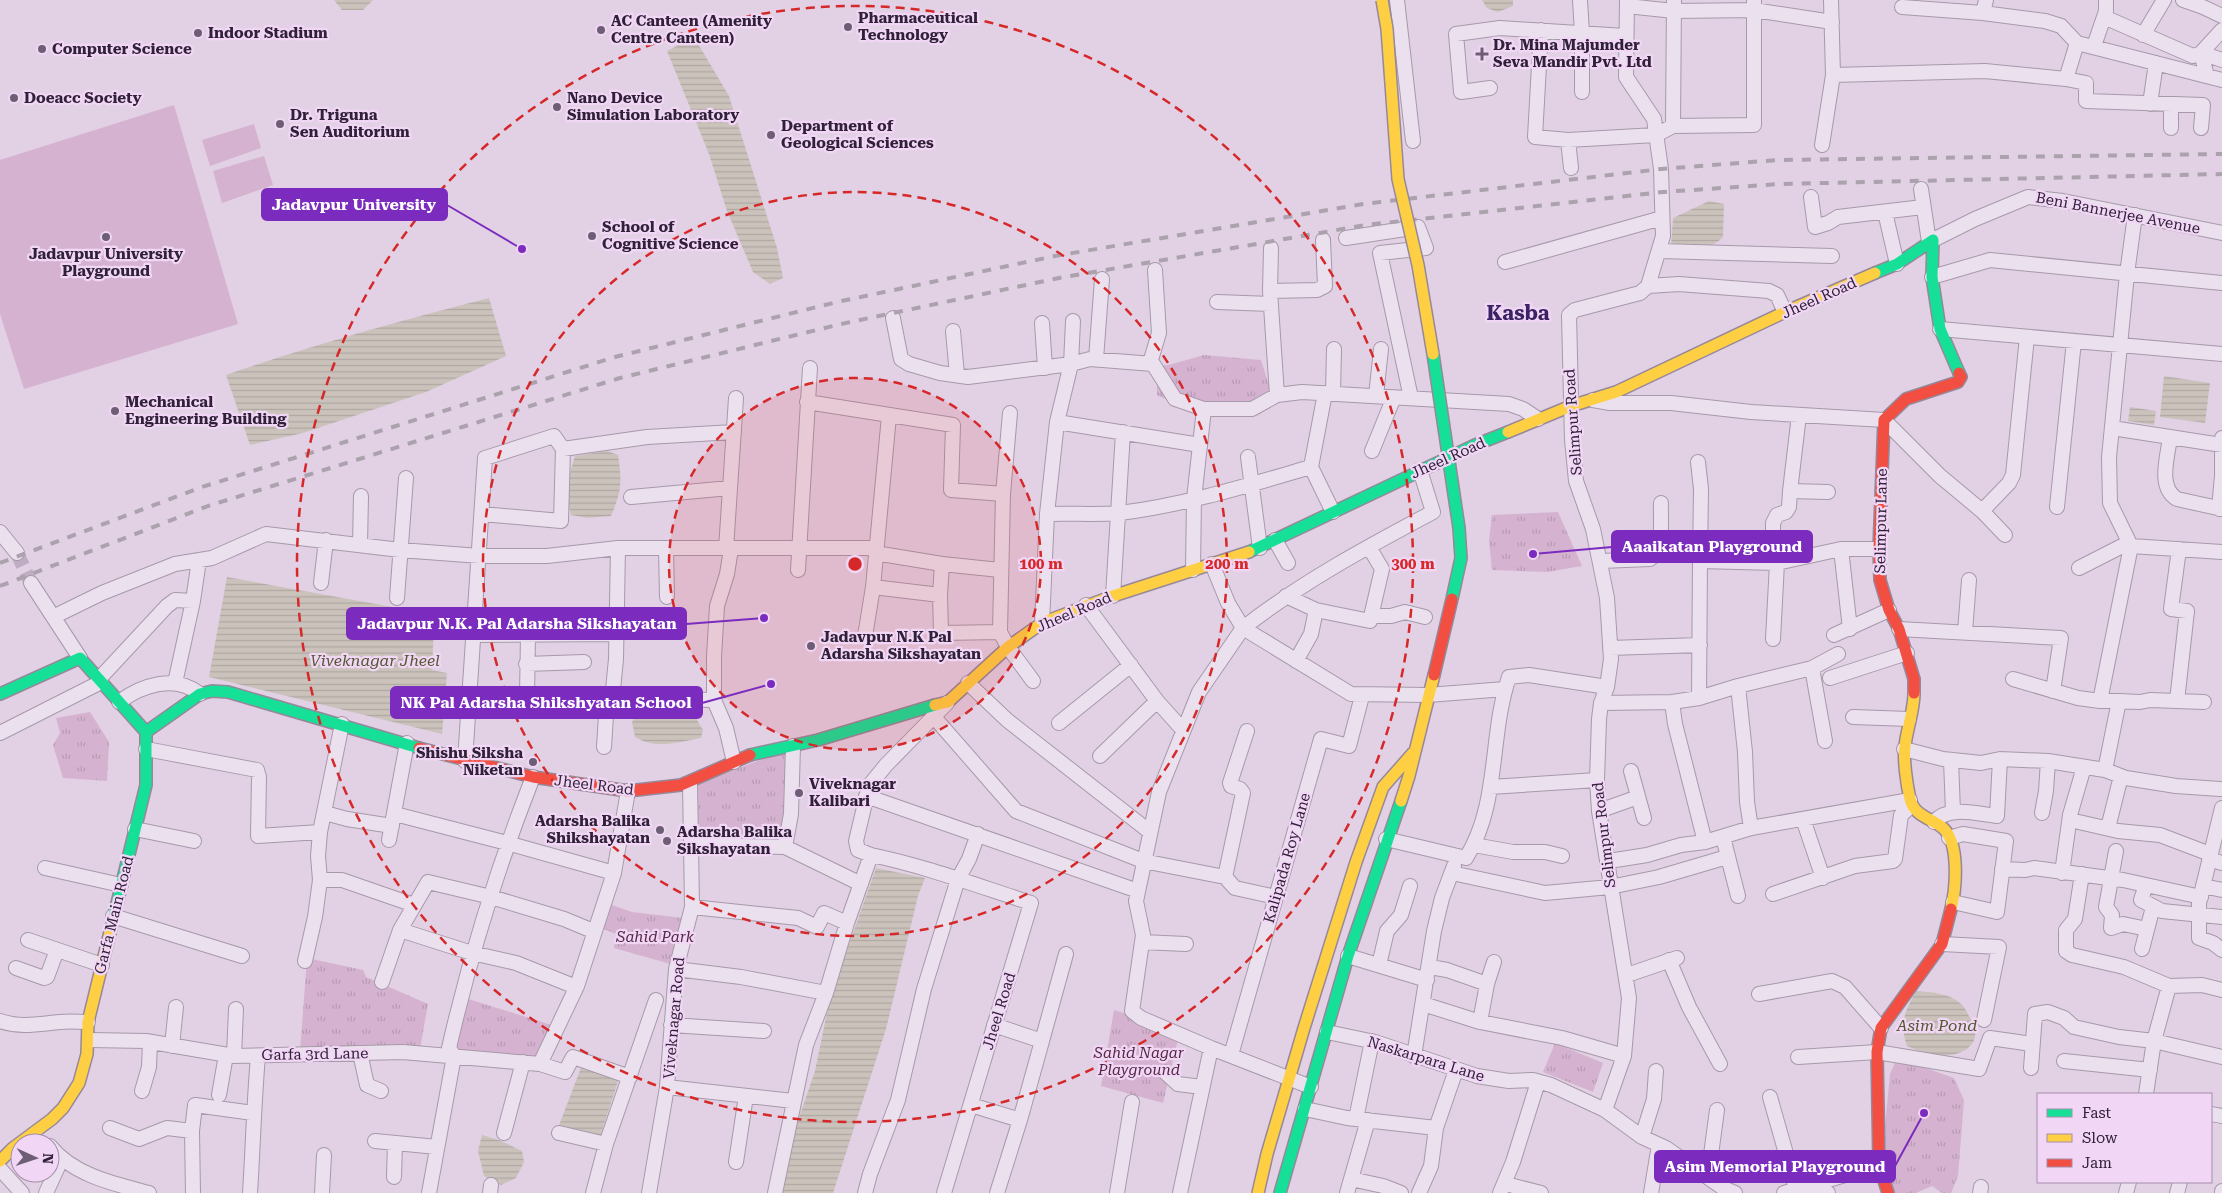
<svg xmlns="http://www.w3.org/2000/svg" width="2222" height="1193" viewBox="0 0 2222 1193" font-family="'Roboto Serif',serif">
<defs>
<pattern id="grass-tufts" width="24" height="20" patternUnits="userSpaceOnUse" patternTransform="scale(1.25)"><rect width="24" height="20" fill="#d5b3d0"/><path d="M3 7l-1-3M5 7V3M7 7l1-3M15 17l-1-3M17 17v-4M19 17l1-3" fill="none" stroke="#b79ab3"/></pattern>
<pattern id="water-rules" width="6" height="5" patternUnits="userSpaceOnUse" patternTransform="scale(1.25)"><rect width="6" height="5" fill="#cbc3bb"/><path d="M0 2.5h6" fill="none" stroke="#afa7a2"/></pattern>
</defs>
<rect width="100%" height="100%" fill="#e2d0e5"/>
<!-- grass -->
<path fill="url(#grass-tufts)" d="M1204 355 1261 360 1270 389 1250 405 1180 406 1157 395V366L1169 365Z
M1558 512 1582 566 1547 572 1492 570 1489 541 1492 515Z
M90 712 109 742 107 781 63 778 53 745 60 733 56 718Z
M789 749V812L780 850 693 843 694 785Z
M609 904 632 912 683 918 674 965 614 948 616 934 601 928Z
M307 958 363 970 366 977 428 1004 420 1049 300 1052Z
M462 997 555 1026 539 1060 458 1054 452 1047Z
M1114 1010 1130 1015 1178 1039 1163 1103 1101 1086Z
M1555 1043 1603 1063 1593 1092 1543 1072Z
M1897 1058 1954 1078 1964 1100 1958 1176 1951 1193H1942L1932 1186 1916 1193H1895L1886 1176 1885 1126 1890 1074Z"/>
<!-- garden -->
<path fill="#d5b3d0" d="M174 105 238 324 24 389 0 314V160Z
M254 124 261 148 210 166 202 140Z
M264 156 273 185 222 203 213 171Z"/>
<!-- water -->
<path fill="url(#water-rules)" d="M334 0H373L363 10H342Z
M1482 0H1513V6L1498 12 1487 8Z
M694 37 729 96 777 248 783 278 770 284 753 272 727 211 709 154 667 51Z
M1709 201 1724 204 1723 237C1708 252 1691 249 1671 247L1673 218Z
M489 298 506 356 426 392 303 433 250 445 226 375C312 345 400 321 489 298Z
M2164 376 2210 383 2205 423 2160 417Z
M2130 407 2156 411 2154 425 2128 421Z
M607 451 618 455C622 482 622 490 611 516L588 518 571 515C565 493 568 478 575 456Z
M227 577 426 613 427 623 434 625 432 670 447 673 442 734 209 677Z
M657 707 691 710 703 730 701 738C678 742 656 750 635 737L632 722 639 711Z
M876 868 925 878 918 896 886 1029 833 1193H776L778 1179 815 1071 830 998Z
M1916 991C1930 992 1949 993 1960 1003 1964 1006 1967 1012 1969 1016 1988 1045 1960 1059 1933 1055 1924 1054 1915 1049 1907 1046 1899 1022 1905 1012 1916 991Z
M582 1065 619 1078 600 1137 558 1128Z
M482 1135 499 1140 522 1151 524 1162 516 1178 501 1185 484 1176 478 1151Z"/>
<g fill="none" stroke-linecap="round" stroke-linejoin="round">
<!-- street-tunnel -->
<path stroke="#beadc3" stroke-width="14" stroke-dasharray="14 7" stroke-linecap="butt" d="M17 553 31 583"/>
<!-- street casing -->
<g stroke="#a799aa" stroke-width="16">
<path id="street" d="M1397 0 1413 141
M1580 0 1582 33V92
M2183 0 2203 7 2222 16
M1627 6 1674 11 1754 10 1832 22
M1902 7 1983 13 2045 21 2061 26 2077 43
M1983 13 1986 0
M2104 17 2193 56 2201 53 2222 60
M1541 30 1535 137 1568 140 1656 135 1673 126 1754 125V0
M2143 35 2164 0
M2094 46 2106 11V0
M1833 75 1985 71 2066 79 2077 43 2222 80
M2207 76 2201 53 2222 30
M2066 79 2086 83V101L2203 105 2201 128
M1490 88 1461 92 1456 34 1500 28 1625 36
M2150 104 2156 63
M2171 105V128
M1673 126 1674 0
M1568 140 1571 168
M1822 145 1833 75 1831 0
M1921 189 1929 242
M1811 197 1815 227 1828 223 1838 217 1923 207
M1885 212 1897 264
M2135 215 2127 274 2109 457 2110 503 2131 546 2222 552
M1346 238 1418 227 1426 248 1380 253 1411 398
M1933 240 1975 219 2028 197 2063 201 2222 233
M1271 248 1270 291 1277 395
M1660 251 1832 256
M1505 262 1662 218
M1932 277 1990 260 2222 283
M1648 286 1679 284 1769 291 1777 295 1785 312
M1270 291 1317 290 1325 286 1323 240
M1217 302 1271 304
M893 318 901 359 909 364 940 373 968 377 1071 364 1090 359 1153 364 1175 399 1204 409H1252L1277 395 1302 392 1509 404 1523 409 1538 419
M1042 323 1045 368
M1940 329 2222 354
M953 331 957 375
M1096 359 1102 279
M1150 363 1159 333 1155 270
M1325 393 1311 467 1333 512
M1333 393 1334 349
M1376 396 1381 349
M1593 400 1610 403H1671L1751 412 1884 420 1940 476 1982 511 2005 535
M807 402 953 425 951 490 1003 494
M1010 413 1003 494 1000 632 1008 647 1033 681
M1057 422 1200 445
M2112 428 2222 445
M2170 437C2168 456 2157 487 2177 499L2222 509
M2222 438V473
M1372 451 1394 397
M1248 457 1260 548
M1698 462 1701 489 1700 561 1777 563 1841 549H1879
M1420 470 1433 512C1367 547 1302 582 1243 628L1351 694 1428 695 1505 689
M1790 491 1799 415
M631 497 730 488
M2057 507 2074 341
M2219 509 2222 476
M1982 511 2009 483 2013 475 2027 337
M482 514 561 521 563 449
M1047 514C1071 513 1096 515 1120 513 1185 505 1249 485 1311 467
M0 532 17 553
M1275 540 1288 563
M360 545 361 496
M666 548 667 597
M726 549 736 398
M731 549 727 574 717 606 714 657V700L726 728 734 762
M1841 549 1850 629
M875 553 942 564 1000 570
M1601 561 1650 559C1665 550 1660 519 1661 503
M942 564 940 595 941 633 1000 632
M1212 564 1228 603 1243 628 1199 692 1159 792 1136 901 1143 935 1132 1011 1141 1018 1211 1048 1311 1087
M2079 568 2128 543
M798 570 810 368
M1193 570 1194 499 1204 409
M31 583 80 658
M321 583 326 540
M873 587 940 595
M1113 596 1123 432
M1286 596 1316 610 1370 621 1382 569 1369 547
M397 598 406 478
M1086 605 1157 701 1183 730
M1371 616H1391L1405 612 1425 617
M53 617 102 593 175 564 212 558 266 534 400 550 480 556H547L618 548H876
M1042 623 1047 514 1057 422 1071 364 1073 321
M1899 629 2061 638 2053 691
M1965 632 1969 580
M474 635 615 634
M1834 635 1889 610
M865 636 873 587 889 416
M1773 639 1777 563 1773 531V523L1777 515 1786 512 1789 507 1790 491 1828 492
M1610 648 1700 645
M1296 661 1311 634 1316 610
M526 664 584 662
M1812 668 1825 741
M1830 678 1907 653
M99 679 167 606 175 600 193 601
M2013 679 2078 698 2100 701
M175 683 193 601 199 560
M968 683 1007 720 1150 832
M1738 686 1745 752 1747 802 1751 828
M469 696 714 700
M527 696 528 635
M1699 698 1700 561
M612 700 616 659 618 548
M2119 701 2140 702 2150 700 2177 701 2187 611 2171 609 2179 549
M2177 701 2204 702
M119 702C142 685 175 674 200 694
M1672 702 1675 724 1705 842
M1601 703 1672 702 1699 698 1738 686 1812 668 1838 654
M934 717 1016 811 1143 861 1225 877 1235 888 1276 897
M1853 717 1909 719
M1059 723 1131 665
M0 733 101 682
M604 747 607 699
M146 749 257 770 259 777 258 836 320 832
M1904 749 1943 759 1981 763 2000 759 2048 761 2105 770 2126 778 2176 786 2220 789
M1100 756 1157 701
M1951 760 1953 812
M465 761 485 458 554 436 563 449 647 437 734 432
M2105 770 2119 701H2100L2131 546
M1631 771 1644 818
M1490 787 1597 780
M866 796 1138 891
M2222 808 2199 903V938L2213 943 2222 950
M1599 811 1638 797
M325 813 347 819 392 826
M2042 813 2046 791 2048 761
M395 814 507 843 614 873
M1803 819 1823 878
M2070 820 2118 831 2160 835 2210 854
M1934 822C1948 805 1978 814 1997 816L2000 759
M2108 828 2121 776
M135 829 194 841
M1723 837 1738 896
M1949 838 1963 834 2006 841 1997 912 1953 902
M1386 839 1466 858C1500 804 1489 736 1509 677L1529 675 1607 687
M389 840 407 743
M691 845 785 847 861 884
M1474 845 1513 852H1545L1562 856
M785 847 791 814 793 746
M2116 851 2106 907 2112 915 2111 928 2123 924 2147 929
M871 855C925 866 978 886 1031 903L944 1193
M2209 859 2222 863
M1609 861 1647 855 1681 845 1705 842 1751 828 1910 800
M45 868 121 885
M2002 869 2025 870 2034 868 2123 880 2201 897
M1452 873 1545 893 1610 887 1659 877 1727 857
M2062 873 2070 815 2084 767
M2082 874 2075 919 2066 930V951L2072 955 2124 967 2169 986 2202 985 2222 990
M1225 877 1243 793 1240 789 1231 786 1230 783 1247 731
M320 880H342L414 905
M2146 885 2141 900 2162 911 2222 917
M2203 886 2222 890
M1773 894 1855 866 1893 861 1895 859 1901 815 1911 806
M692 907 798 918 817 927 824 913 847 923
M113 916 242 956
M400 930 472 953 516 963 576 987
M28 940 102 965
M1142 942 1186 944
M1942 944 1999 947 1984 1020
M2142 949 2153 907
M1348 956 1427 980
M1669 960 1689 1007 1720 1064
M305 961 315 917 320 880 318 856 320 832 342 724
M1379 965 1387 931 1401 915 1410 886
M1430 967 1447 970 1487 984
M16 968 44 978 47 977 57 950
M676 969 741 977 826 993
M1627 975 1677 958
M382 982 400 930 428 882 491 897 564 919 593 931
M1759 994 1832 981 1845 987 1881 1028
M1423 1004 1480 1022 1562 1038 1624 1056
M0 1021C21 1028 38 1024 60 1022 69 1021 79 1022 88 1022
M1480 1022 1487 984 1494 962
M671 1025 764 1031
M994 1025 1042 1041 1066 954
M1327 1032 1375 1042 1477 1076 1509 1081 1533 1080 1551 1085 1605 1110 1642 1137 1666 1148 1723 1188 1735 1193
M90 1040 146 1041 234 1056 403 1052 540 1064 565 1072 573 1057 630 1077
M172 1046 176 1007
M360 1053 367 1085 381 1091
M1231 1055 1321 739 1349 746 1362 696
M234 1056 236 1009
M1414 1056 1434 931 1442 898 1454 866
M1798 1057 1877 1052 1979 1069 1990 1038 2032 1044
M2064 1061 2150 1070
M540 1064 577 986 614 873 628 791
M2031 1068 2035 1014 2048 1012 2064 1018 2074 1027 2119 1037 2154 1041 2222 1057
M1165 1072 1178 1084 1202 1087
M667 1087 793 1101
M142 1091 149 1067 150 1042
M2146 1094 2154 1041 2169 986
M219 1095 226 1055
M1770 1097 1796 1189 1828 1193
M971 1105 1020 1120 997 1193
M1305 1109 1347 1118 1436 1128
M1605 1110 1624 1056 1629 998 1599 811 1597 780 1599 719 1601 703 1607 687 1611 659 1607 598 1593 529 1576 481 1572 440 1569 315 1575 310 1640 293 1648 286 1663 236 1661 169 1654 119 1626 77 1627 0
M2211 1114 2222 1116
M1356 1119 1372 1041
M1020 1120 1042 1041
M110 1128 139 1139 167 1128 192 1131
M504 1133 523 1062
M559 1133 606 1144
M1642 1137 1654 1099 1656 1071
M375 1141 437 1147
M50 1146C73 1175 114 1184 149 1193
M736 1162 746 1096
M0 1169 22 1193
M394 1177 395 1143
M1708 1177 1717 1110
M1351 1179 1383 1186 1401 1193
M1506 1184 1541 1193
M46 1193 61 1160
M193 1193 192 1131 195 1105 253 1113
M250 1193C253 1147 254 1102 258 1056
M322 1193 324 1155
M429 1193 454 1056 449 1048C470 956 498 866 533 777
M490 1193 491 1185
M593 1193 606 1144 656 1000
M649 1193 667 1087 676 969 692 907 690 783
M775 1193 806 1045 826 993 847 923 871 855 858 850 856 841 869 786 886 765 947 703
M865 1193 870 1174 898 1100 924 989 958 879 969 859 978 834
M1117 1193 1132 1102
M1180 1193 1211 1048
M1347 1193 1368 1120
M1419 1193 1431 1166 1436 1128 1456 1070
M1500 1193 1513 1162 1538 1082
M1651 1193 1659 1145
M1784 1193 1879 1165
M1980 1193 1981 1187
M2126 1193 2129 1182
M2177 1193 2180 1182
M2222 1193V1191"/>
</g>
<!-- fast casing -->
<g stroke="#96889a" stroke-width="14">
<path id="fast" d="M1875 273 1897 264 1933 240 1932 277 1940 329 1959 373
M1249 552 1475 445 1508 432
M0 694 80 658 146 732V785L110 932
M146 732 200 694 212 691 228 692 419 748
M750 755 818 740 935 705
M1280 1193 1348 956 1401 801"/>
</g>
<!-- slow casing -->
<g stroke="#96889a" stroke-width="14">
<path id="slow" d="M1508 432 1571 406 1616 392 1785 312 1875 273
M1914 693C1914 711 1907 728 1905 746 1903 759 1907 786 1910 799 1914 816 1931 818 1943 828 1960 843 1956 889 1951 909
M935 705 948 702 1008 647 1042 623 1113 596 1249 552
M1401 801 1409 776 1434 675
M0 1161 13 1148 52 1119 63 1108 79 1083 87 1054 88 1022 110 932
M1258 1193 1267 1154 1304 1028 1356 862 1383 787 1413 753"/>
</g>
<!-- jam casing -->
<g stroke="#96889a" stroke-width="14">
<path id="jam" d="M1914 693V679L1899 629 1889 610 1880 580 1879 549 1884 420 1906 399 1958 382 1961 377 1959 373
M419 748 533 777 628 791 681 785 750 755
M1888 1193 1879 1165 1877 1052 1881 1028 1942 944 1951 909"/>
</g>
<!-- street -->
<use href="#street" stroke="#ebe1ee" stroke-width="14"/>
<!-- fast -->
<use href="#fast" stroke="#16e098" stroke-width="11"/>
<!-- slow -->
<use href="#slow" stroke="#ffcf43" stroke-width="11"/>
<!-- jam -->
<use href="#jam" stroke="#f24e42" stroke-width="11"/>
<!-- rail -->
<path stroke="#aba2ad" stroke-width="4" stroke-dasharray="9 9" stroke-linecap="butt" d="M0 563 202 487 615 357 837 302 1055 256 1363 204 1661 169 1778 160 2222 154
M0 586 208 506 620 378 841 324 1059 278 1366 225 1663 192 1780 184 2222 174"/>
<!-- fast-bridge casing -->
<g stroke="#96889a" stroke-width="14" stroke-linecap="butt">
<path id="fast-bridge" d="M1433 354 1459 528 1461 558 1452 599"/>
</g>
<!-- slow-bridge casing -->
<g stroke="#96889a" stroke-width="14" stroke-linecap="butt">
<path id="slow-bridge" d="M1382 0 1387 29 1398 179 1418 265 1433 354"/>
</g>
<!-- jam-bridge casing -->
<g stroke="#96889a" stroke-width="14" stroke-linecap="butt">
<path id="jam-bridge" d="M1434 675 1452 599"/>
</g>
<!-- fast-bridge -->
<use href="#fast-bridge" stroke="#16e098" stroke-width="11"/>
<!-- slow-bridge -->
<use href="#slow-bridge" stroke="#ffcf43" stroke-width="11"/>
<!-- jam-bridge -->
<use href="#jam-bridge" stroke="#f24e42" stroke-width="11"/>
</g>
<!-- distance rings -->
<circle cx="855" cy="564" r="186" fill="#d62828" fill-opacity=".12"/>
<g fill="none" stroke="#d62828" stroke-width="2.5" stroke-dasharray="9 6">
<circle cx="855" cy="564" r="186"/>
<circle cx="855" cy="564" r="372"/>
<circle cx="855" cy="564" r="558"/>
</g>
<!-- markers -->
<g fill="#6e5e75" stroke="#f1d7f5" stroke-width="2">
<circle cx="848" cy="27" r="5"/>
<circle cx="601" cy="30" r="5"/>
<circle cx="198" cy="33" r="5"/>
<circle cx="42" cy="49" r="5"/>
<path d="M1479.5 46.5h5v5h5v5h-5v5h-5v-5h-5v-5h5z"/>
<circle cx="14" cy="98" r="5"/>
<circle cx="557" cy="107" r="5"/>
<circle cx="280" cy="124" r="5"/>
<circle cx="771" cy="135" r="5"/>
<circle cx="592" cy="236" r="5"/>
<circle cx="106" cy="237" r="5"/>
<circle cx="115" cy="411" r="5"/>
<circle cx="811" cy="646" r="5"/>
<circle cx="533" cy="762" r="5"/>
<circle cx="799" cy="793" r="5"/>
<circle cx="660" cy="830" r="5"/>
<circle cx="667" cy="841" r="5"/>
</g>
<g text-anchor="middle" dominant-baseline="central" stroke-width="4.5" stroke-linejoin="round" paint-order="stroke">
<!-- poi labels -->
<g font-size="15" font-weight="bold" fill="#302139" stroke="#f1d7f5" text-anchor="start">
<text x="858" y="18">Pharmaceutical<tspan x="858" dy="17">Technology</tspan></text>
<text x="611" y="21">AC Canteen (Amenity<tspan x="611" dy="17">Centre Canteen)</tspan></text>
<text x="208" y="33">Indoor Stadium</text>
<text x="1493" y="45">Dr. Mina Majumder<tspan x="1493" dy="17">Seva Mandir Pvt. Ltd</tspan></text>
<text x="52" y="49">Computer Science</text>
<text x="24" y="98">Doeacc Society</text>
<text x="567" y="98">Nano Device<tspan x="567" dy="17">Simulation Laboratory</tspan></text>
<text x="290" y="115">Dr. Triguna<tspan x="290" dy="17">Sen Auditorium</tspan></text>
<text x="781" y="126">Department of<tspan x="781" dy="17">Geological Sciences</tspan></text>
<text x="602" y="227">School of<tspan x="602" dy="17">Cognitive Science</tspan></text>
<text x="106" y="254" text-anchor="middle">Jadavpur University<tspan x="106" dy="17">Playground</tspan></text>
<text x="125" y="402">Mechanical<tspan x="125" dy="17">Engineering Building</tspan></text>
<text x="821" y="637">Jadavpur N.K Pal<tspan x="821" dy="17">Adarsha Sikshayatan</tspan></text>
<text x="523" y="753" text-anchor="end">Shishu Siksha<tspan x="523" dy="17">Niketan</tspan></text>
<text x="809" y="784">Viveknagar<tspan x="809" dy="17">Kalibari</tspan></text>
<text x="650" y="821" text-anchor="end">Adarsha Balika<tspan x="650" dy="17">Shikshayatan</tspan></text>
<text x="677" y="832">Adarsha Balika<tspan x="677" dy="17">Sikshayatan</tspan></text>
</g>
<!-- street labels -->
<g font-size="15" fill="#302139" stroke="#f1d7f5">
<text transform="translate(2118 213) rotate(11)">Beni Bannerjee Avenue</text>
<text transform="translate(1819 298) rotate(-24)">Jheel Road</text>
<text transform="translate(1573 422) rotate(-94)">Selimpur Road</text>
<text transform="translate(1448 458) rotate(-24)">Jheel Road</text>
<text transform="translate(1881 521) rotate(-89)">Selimpur Lane</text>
<text transform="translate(1074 612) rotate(-23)">Jheel Road</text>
<text transform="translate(594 785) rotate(7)">Jheel Road</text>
<text transform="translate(1604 835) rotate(-97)">Selimpur Road</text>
<text transform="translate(1287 858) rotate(-74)">Kalipada Roy Lane</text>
<text transform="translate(114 915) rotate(-76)">Garfa Main Road</text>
<text transform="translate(999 1011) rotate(-73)">Jheel Road</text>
<text transform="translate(674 1018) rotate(-85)">Viveknagar Road</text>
<text transform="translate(315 1054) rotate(-1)">Garfa 3rd Lane</text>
<text transform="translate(1426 1059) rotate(17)">Naskarpara Lane</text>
</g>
<!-- park labels -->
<g font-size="15" font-style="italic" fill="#552843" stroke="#f1d7f5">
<text x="655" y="937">Sahid Park</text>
<text x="1139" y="1053">Sahid Nagar<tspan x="1139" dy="17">Playground</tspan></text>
</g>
<!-- water labels -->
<g font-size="16" font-style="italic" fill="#555831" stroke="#f1d7f5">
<text x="375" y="660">Viveknagar Jheel</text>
<text x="1937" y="1025">Asim Pond</text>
</g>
<!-- district labels -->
<g font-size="20" font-weight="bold" fill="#3a2264" stroke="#f1d7f5">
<text x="1518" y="313">Kasba</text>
</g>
</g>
<circle cx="855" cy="564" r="8" fill="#d62828" stroke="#f1d7f5" stroke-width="2.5"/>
<g font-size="15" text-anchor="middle" font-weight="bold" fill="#d62828" stroke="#f1d7f5" stroke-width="4.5" stroke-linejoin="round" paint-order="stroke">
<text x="1041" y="569">100 m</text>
<text x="1227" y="569">200 m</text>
<text x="1413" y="569">300 m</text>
</g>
<!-- callouts -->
<path fill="none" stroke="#7b2cbf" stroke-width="2" d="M522 249L447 205M1533 554L1612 547M764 618L686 624M771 684L702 703M1924 1113L1895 1166"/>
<g fill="#7b2cbf" stroke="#f1d7f5" stroke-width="2">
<circle cx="522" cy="249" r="5"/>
<circle cx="1533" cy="554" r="5"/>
<circle cx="764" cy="618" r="5"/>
<circle cx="771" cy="684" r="5"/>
<circle cx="1924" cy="1113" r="5"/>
</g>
<g fill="#7b2cbf" stroke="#7b2cbf" stroke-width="2">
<rect x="262" y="189" width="185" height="31" rx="5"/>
<rect x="1612" y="531" width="200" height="31" rx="5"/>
<rect x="347" y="608" width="339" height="31" rx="5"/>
<rect x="391" y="687" width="311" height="31" rx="5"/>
<rect x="1655" y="1151" width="240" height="31" rx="5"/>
</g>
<g font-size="16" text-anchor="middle" font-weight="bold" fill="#fff">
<text x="354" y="210">Jadavpur University</text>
<text x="1712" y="552">Aaaikatan Playground</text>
<text x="517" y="629">Jadavpur N.K. Pal Adarsha Sikshayatan</text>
<text x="546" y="708">NK Pal Adarsha Shikshyatan School</text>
<text x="1775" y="1172">Asim Memorial Playground</text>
</g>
<!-- legend -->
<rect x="2037" y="1093" width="175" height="90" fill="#f1d7f5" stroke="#a48eaa"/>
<rect x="2047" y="1109" width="25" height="8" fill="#16e098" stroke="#a48eaa"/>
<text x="2082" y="1118" font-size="15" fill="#302139">Fast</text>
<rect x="2047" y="1134" width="25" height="8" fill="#ffcf43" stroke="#a48eaa"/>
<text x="2082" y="1143" font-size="15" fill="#302139">Slow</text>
<rect x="2047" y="1159" width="25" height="8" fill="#f24e42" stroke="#a48eaa"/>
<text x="2082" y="1168" font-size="15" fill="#302139">Jam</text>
<!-- north arrow -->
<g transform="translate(35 1158) rotate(93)"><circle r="24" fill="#f1d7f5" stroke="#a48eaa"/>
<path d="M0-4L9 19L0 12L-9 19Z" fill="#6e5e75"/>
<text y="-8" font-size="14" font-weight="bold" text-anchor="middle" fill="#302139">N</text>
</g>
</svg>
